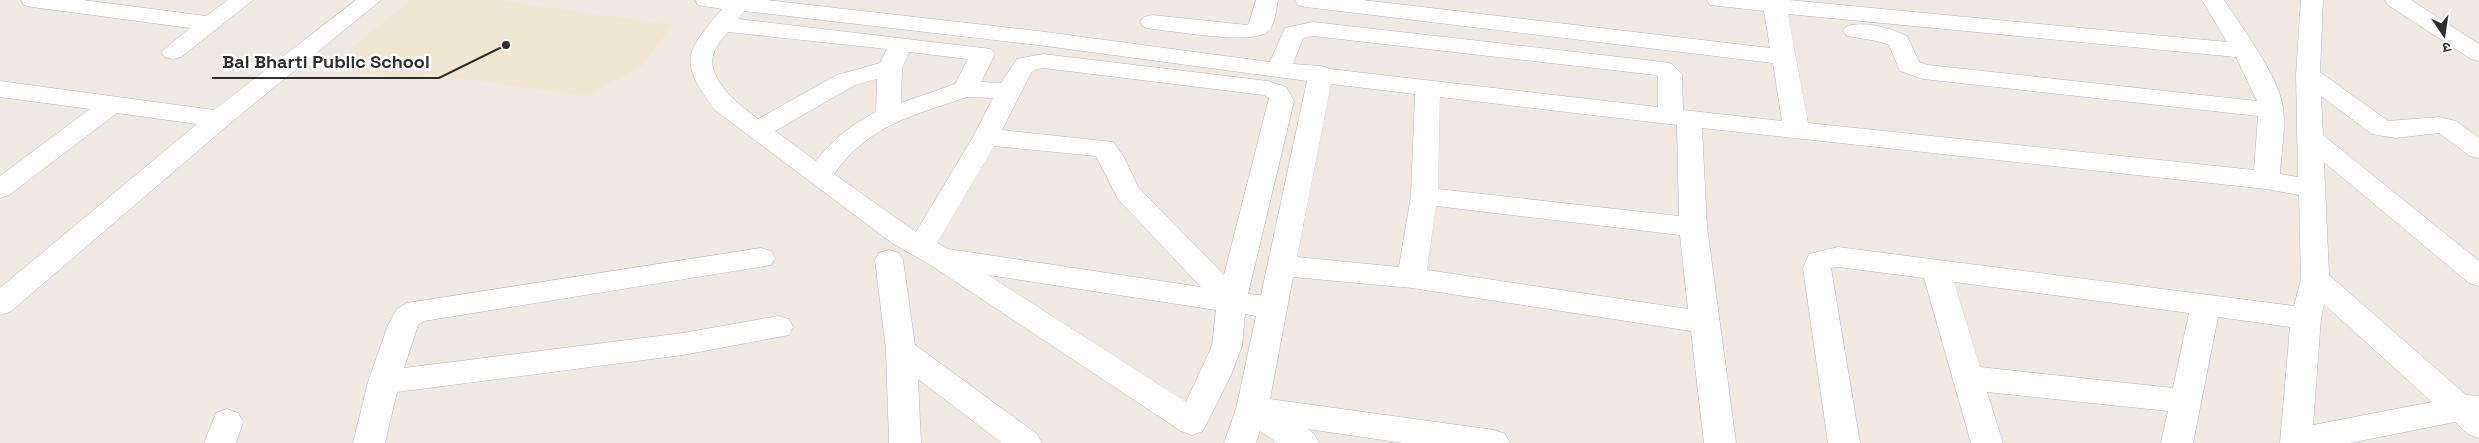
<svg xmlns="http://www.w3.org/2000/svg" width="2479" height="443" viewBox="0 0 2479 443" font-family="'Space Grotesk','Noto Sans Devanagari',sans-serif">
<rect width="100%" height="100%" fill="#efe9e1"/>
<!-- education -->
<path fill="#f0e6d1" d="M411 0H496L672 25 643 65 587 96 428 74 416 81 327 68Z"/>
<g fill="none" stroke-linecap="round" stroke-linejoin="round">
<!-- minor casing -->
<g stroke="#b4b7c1" stroke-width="1">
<path id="minor" d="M21 0H83L206 16 228 0H253L181 57 173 59 165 57 161 52 190 28 32 7 24 5Z
M356 0H381L228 125 10 312 0 315V288L197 124 117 113 9 195 0 198V176L90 109 0 97V81L214 110Z
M695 0H766L1038 31 1270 62 1285 28 1313 22 1663 62 1672 64 1682 74 1683 110 1782 121 1773 63 1306 7 1298 5 1295 0H1363L1770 48 1764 11 1710 5 1707 0H1789L2227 42 2202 0H2224C2242 28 2279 76 2283 108 2286 129 2281 153 2280 174L2298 177 2296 75 2301 0H2323L2320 72 2388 121 2439 117 2456 121 2479 138V158L2470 156 2439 133 2396 138 2372 134 2321 96 2323 135 2479 261V286L2469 283 2324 162 2329 275 2466 395 2479 396V438L2468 434 2455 422 2350 443H2280L2290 327 2218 317 2193 443H2161L2168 411 1987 392 2003 443H1971L1924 278 1838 267 1831 268 1860 443H1828L1803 268 1809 254 1838 247 2294 306 2301 279 2299 195 2266 189 1702 128 1707 227 1736 443H1704L1691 331 1412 288 1293 277 1270 399 1494 430 1505 434 1510 443H1403L1308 429 1314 434 1319 443H1278L1260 431 1256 443H1224L1236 409 1256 316 1245 314 1242 346 1231 375 1203 431 1192 435 1181 431 929 264 892 243 715 110C678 61 685 53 722 9L698 5ZM744 11 1038 45 1307 81 1261 295 1248 294 1294 101 1286 87 1268 81 1043 54 1017 59 1001 83 981 82 995 54 991 49 738 19ZM1788 14 2236 57 2257 101 1928 65 1919 62 1907 36C1889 28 1867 21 1847 26L1843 31 1847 36 1877 41 1889 45 1900 71 1923 79 2258 116 2254 170 1808 123ZM728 32 887 49 880 63 837 75 758 119C741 106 707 81 713 55 716 46 722 39 728 32ZM1313 36 1656 75 1658 77V107L1330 69 1321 66 1293 64 1303 38ZM909 52 968 59 955 84 901 103 902 68ZM1043 68 1264 95 1269 98 1224 275 1138 187 1124 157 1113 142 1002 130 1031 73 1034 70ZM877 79 876 112C851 125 833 139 816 161L775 131 855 85ZM1331 84 1415 94 1411 196 1399 267 1297 257ZM967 97 993 98 973 137 916 232 834 174C870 124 912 116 967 97ZM1440 97 1677 125 1679 216 1438 189ZM994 146 1096 156 1118 199 1201 287 948 249 937 243ZM1436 206 1680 235 1688 309 1427 270ZM988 275 1216 310 1212 346 1186 402ZM1954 282 2189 313 2173 388 1980 367ZM2324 304 2432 402 2313 425 2321 318Z
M1256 0H1278C1276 9 1275 27 1267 32 1250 45 1176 31 1152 29L1144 27 1140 22 1144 17 1152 15 1247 25 1249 23Z
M2385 0H2411L2479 44V61L2471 59 2388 5Z
M761 248 771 251 775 258 771 265 424 321 418 325 404 368 683 333 778 316 789 319 793 327 789 335 683 355 397 392 385 443H353L368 382 388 325 397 309 407 303Z
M889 250 899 253 903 260 915 345 1037 434 1042 443H1002L918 379 921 443H889L886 350 875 260 879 253Z
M227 409 238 413 243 422 236 443H204L216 413Z"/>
</g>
<!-- minor -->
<use href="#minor" fill="#fff" fill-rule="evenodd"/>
</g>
<!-- callouts -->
<path fill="none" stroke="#2e2e2e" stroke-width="2" d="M506 45L439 78H212"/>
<circle fill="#2e2e2e" stroke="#fff" stroke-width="2" cx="506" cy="45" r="5"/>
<g font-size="18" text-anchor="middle" font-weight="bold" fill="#2e2e2e" stroke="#fff" stroke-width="5" stroke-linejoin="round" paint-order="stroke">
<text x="326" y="68">Bal Bharti Public School</text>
</g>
<!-- north arrow -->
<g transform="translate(2444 35) rotate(167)" stroke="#ffffff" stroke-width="4" paint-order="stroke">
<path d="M0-4L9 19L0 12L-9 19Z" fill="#2e2e2e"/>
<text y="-8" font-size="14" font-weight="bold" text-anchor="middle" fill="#2e2e2e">उ</text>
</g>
</svg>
